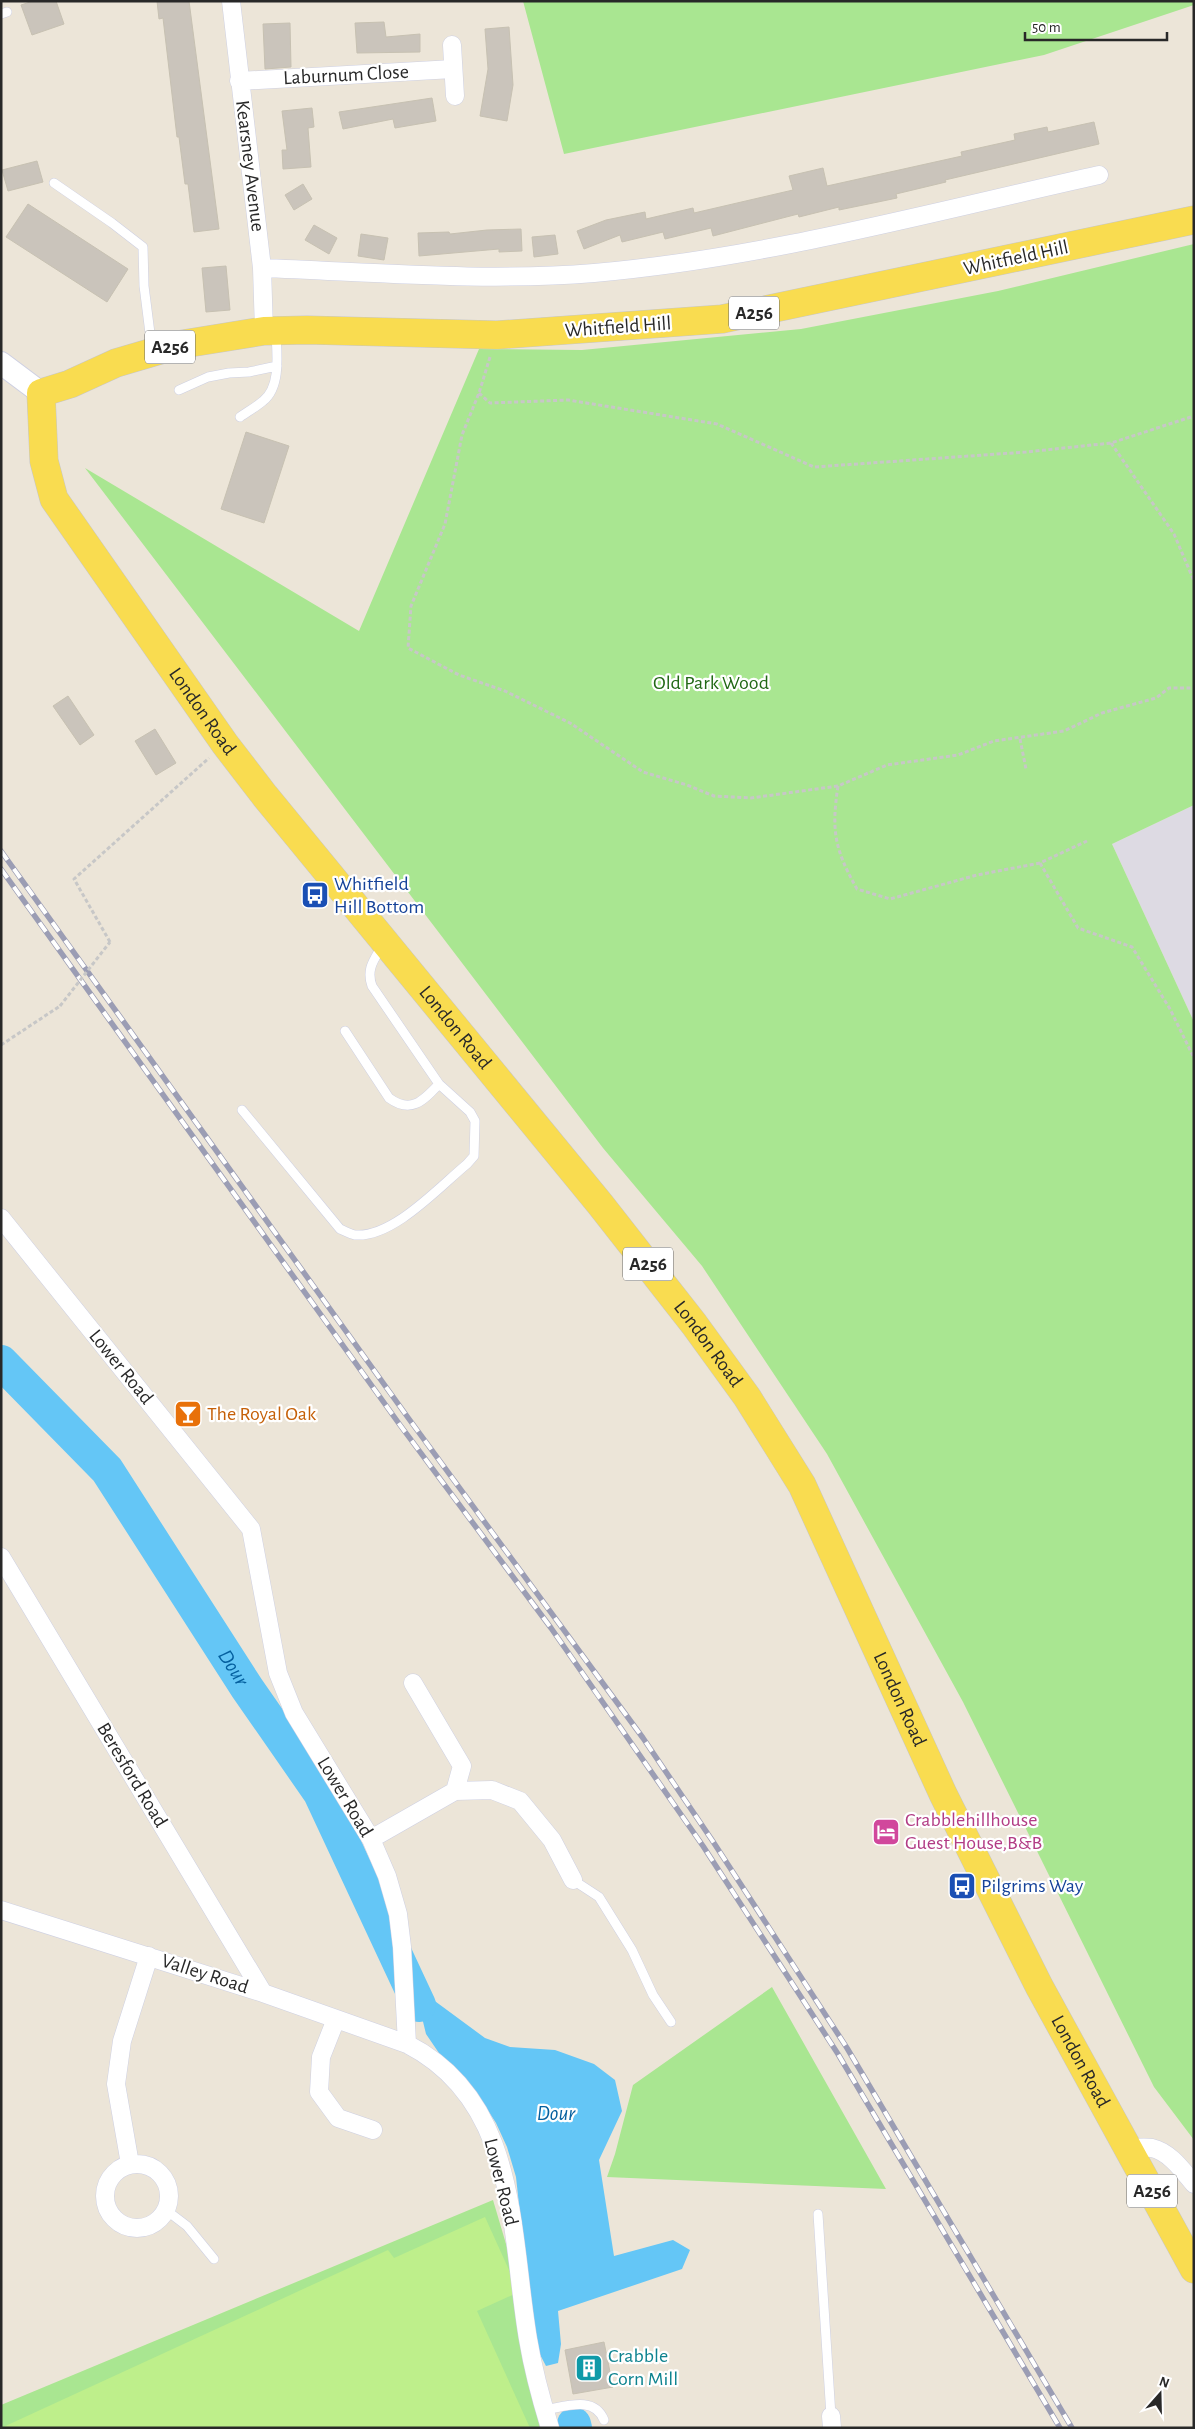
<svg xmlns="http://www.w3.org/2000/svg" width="1195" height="2429" viewBox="0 0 1195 2429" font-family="'Alegreya Sans',sans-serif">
<rect width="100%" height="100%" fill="#ece5d8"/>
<!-- industrial -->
<path fill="#dddae3" d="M1194 805V1022L1112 844Z"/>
<!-- green -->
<path fill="#a9e691" d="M523 1H1194V5L1044 55 564 154Z
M1194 244V805L1112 844 1194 1022V2140L1154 2087 963 1702 827 1454 702 1266 603 1148 85 468 359 631 479 349 582 350 801 329 998 291Z
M772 1987 886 2189 607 2177 615 2154 633 2085Z
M493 2200 514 2271 521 2330 540 2428H1V2405Z"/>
<!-- pitch -->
<path fill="#beef8b" d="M485 2217 519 2292 477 2311 530 2428H1L388 2250 394 2258Z"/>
<!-- water -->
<path fill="#64c6f6" d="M428 1996 485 2038 510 2047 555 2050 594 2064 615 2080 622 2111 599 2160 614 2256 673 2240 690 2250 682 2269 558 2311 561 2344 558 2363 546 2366 534 2343 516 2177 507 2147 496 2123 482 2101 441 2056 426 2034 419 2005Z"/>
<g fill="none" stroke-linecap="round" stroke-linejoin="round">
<!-- river -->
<g stroke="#64c6f6" stroke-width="34">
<path id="s1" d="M1 1362 107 1470 247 1688 320 1793 419 2005"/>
<path d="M574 2424 575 2428"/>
</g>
</g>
<!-- building -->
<path fill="#cac4bb" stroke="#c7c1b2" d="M33 1H56L64 24 32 35 21 5Z
M157 1H189L219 229 194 232 188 184H185L179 137H177L163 18 159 19Z
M384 22 386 37 420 34V52L357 53 355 23Z
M290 23 291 67 265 69 263 24Z
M509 27 513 85 507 121 480 116 488 69 485 29Z
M432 98 436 121 395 128 393 119 343 129 339 112Z
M312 108 314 127 308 128 311 167 283 169 282 150H287L282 111Z
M1094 122 1099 144 945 180 946 182 896 194 897 198 878 202 839 210V207L799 217 798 214 713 236 711 228 665 239 663 232 622 242 620 235 584 249 577 231 606 220 645 212 646 219 693 208 694 213 793 190 789 176 823 168 827 186 962 156 961 152 1015 140 1014 134 1047 127 1048 132Z
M37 161 43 182 8 191 2 170Z
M303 184 312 199 294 210 285 195Z
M28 204 128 269 107 302 6 237Z
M314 225 337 238 329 254 305 240Z
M521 229 522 251 499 252V249L419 256 418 233 449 232 450 234 487 230Z
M361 234 388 238 384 260 358 256Z
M555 235 558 254 534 257 532 237Z
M226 266 230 310 206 312 202 268Z
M246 432 289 446 264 523 221 509Z
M68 696 94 735 80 745 53 706Z
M155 729 176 763 156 775 135 741Z
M604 2342 613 2387 573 2394 565 2350Z"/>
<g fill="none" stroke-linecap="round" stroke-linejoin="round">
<!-- service casing -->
<g stroke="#ced0e2" stroke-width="10">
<path id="service" d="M1 14 7 12
M54 183 112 223 143 247 144 286 152 349
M179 390 208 377 229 373 249 372 277 366
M240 417C247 412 256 407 263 401 281 387 277 354 276 334
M345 1031 389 1098C411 1114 423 1101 439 1084
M242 1110 340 1229C345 1231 350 1234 355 1235 393 1238 439 1187 467 1164L474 1156 475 1121 470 1112 439 1084 372 986C366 969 374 960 382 946
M573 1880 599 1897 632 1950 653 1995 671 2022
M166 2210 187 2226 214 2259
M818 2214 831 2416
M544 2410C565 2407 594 2395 604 2420"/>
</g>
<!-- minor casing -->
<g stroke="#ced0e2" stroke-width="19">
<path id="minor" d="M231 1 262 268 264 331
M452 45 455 96
M239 81 453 69
M262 268C372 272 484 282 594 273 765 258 932 212 1099 175
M1 1218 251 1529 278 1673 294 1713 371 1839 387 1876 398 1914 402 1947 407 2044
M1 1557 263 1993
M413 1683 462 1766 455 1791
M371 1839 455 1791 492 1790 520 1801 552 1840 573 1880
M1 1910 263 1993 407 2044C519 2101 510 2233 528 2339 533 2369 541 2399 550 2428
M336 2019 321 2057 319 2092 338 2118 373 2130
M1128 2148C1136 2148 1145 2147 1152 2148 1170 2152 1183 2171 1194 2184
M130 2164 116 2084 122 2041 149 1956
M105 2196a32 32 0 1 1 64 0a32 32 0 1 1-64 0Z
M831 2416 832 2428"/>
</g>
<!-- tertiary casing -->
<g stroke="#ced0e2" stroke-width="24">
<path id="tertiary" d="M1 363 41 393"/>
</g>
<!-- primary casing -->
<g stroke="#c7c7c7" stroke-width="29">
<g id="primary">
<path id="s2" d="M1194 220 722 319 497 335 307 330 264 331 177 345 116 363 70 384 41 393 44 461 54 499 225 744 265 796 600 1204 694 1324 747 1397 802 1485 943 1794 1039 1986 1194 2269"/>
</g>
</g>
<!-- path -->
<path stroke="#c7c7c7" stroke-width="3" stroke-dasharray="4 2.5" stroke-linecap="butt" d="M490 357 479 393 462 435 445 524 411 606 408 648 459 675 505 691 570 723 643 772 687 785 714 796 751 798 838 786 887 765 958 755 994 741 1064 731 1102 713 1156 698 1169 688H1194
M479 393 490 403 568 400 717 424 814 467 1026 452 1111 443 1194 416
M1111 443 1174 534 1194 581
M1020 739 1026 769
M838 786C831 831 835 850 857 889L890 899 977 875 1040 863 1087 841
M1040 863 1078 928 1132 947 1170 1009 1194 1058
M110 942 74 879 209 758
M1 1045 60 1006"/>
<!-- service -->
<use href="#service" stroke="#fff" stroke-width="9"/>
<!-- minor -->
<use href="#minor" stroke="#fff" stroke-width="18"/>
<!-- tertiary -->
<use href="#tertiary" stroke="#fff" stroke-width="22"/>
<!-- primary -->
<use href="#primary" stroke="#f9dc50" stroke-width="28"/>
<!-- rail casing -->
<g stroke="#9b9db4" stroke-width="5.5">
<path id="rail" d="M1 851 409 1419 643 1738 712 1840 847 2048 1072 2428
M1 869 400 1425 551 1628 703 1846 838 2054 1060 2428"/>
</g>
<!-- rail -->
<use href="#rail" stroke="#fff" stroke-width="4" stroke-dasharray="11" stroke-linecap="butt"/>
<!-- path-bridge -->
<path stroke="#c7c7c7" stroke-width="3" stroke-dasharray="4 2.5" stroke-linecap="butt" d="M60 1006 110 942"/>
</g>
<!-- icons -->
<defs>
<g id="bus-square" transform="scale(1.4375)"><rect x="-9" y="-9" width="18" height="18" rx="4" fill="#1a4fb4" stroke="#fff"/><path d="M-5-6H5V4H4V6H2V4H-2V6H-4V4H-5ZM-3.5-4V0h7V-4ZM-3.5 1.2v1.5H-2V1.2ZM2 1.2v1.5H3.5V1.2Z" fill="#fff"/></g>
<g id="bar-square" transform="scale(1.4375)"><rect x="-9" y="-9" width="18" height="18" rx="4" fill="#e8710a" stroke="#fff"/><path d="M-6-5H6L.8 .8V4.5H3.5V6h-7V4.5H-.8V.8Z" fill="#fff"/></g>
<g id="hotel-square" transform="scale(1.4375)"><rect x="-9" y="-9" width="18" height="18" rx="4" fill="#d1479c" stroke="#fff"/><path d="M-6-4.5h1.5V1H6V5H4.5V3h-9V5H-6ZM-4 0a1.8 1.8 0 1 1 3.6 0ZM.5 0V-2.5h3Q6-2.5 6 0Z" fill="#fff"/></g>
<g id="building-square" transform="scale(1.4375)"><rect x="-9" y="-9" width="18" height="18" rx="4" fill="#0f9aa8" stroke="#fff"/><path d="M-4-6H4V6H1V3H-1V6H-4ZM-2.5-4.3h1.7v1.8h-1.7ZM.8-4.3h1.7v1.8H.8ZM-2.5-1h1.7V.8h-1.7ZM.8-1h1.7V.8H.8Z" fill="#fff"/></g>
</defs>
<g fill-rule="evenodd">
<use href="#bus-square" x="315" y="895"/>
<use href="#bar-square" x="188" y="1414"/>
<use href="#hotel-square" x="886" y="1832"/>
<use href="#bus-square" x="962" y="1886"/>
<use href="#building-square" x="589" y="2368"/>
</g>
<g text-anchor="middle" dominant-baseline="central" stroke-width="4.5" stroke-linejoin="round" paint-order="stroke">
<!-- shield labels -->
<g fill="#fff" stroke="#686868" stroke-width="1">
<rect x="729" y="296.5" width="50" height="33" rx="4"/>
<rect x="145" y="330.5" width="50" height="33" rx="4"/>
<rect x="623" y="1247.5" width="50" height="33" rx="4"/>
<rect x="1127" y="2174.5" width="50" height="33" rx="4"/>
</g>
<g font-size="19" font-weight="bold" fill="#282828">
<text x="754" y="313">A256</text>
<text x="170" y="347">A256</text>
<text x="648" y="1264">A256</text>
<text x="1152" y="2191">A256</text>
</g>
<!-- street labels -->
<g font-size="20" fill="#282828" stroke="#fff">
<text transform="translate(346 75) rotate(-3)">Laburnum Close</text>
<text transform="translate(250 166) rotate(83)">Kearsney Avenue</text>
<text transform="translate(1016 258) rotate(-12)">Whitfield Hill</text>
<text transform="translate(618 327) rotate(-4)">Whitfield Hill</text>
<text stroke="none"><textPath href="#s2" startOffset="1540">London Road</textPath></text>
<text stroke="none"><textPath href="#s2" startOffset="1945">London Road</textPath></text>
<text stroke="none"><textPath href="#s2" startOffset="2350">London Road</textPath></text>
<text transform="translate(121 1367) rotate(51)">Lower Road</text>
<text stroke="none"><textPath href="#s2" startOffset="2755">London Road</textPath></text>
<text transform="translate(132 1775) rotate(59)">Beresford Road</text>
<text transform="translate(345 1797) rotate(59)">Lower Road</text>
<text transform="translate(205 1974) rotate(18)">Valley Road</text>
<text stroke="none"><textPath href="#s2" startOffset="3160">London Road</textPath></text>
<text transform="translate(501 2182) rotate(76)">Lower Road</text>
</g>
<!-- park labels -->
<g font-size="20" fill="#216815" stroke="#fff">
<text x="711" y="683">Old Park Wood</text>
</g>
<!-- transit labels -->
<g font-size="20" fill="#164399" stroke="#fff" text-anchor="start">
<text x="334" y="884">Whitfield<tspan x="334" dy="23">Hill Bottom</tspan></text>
<text x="981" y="1886">Pilgrims Way</text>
</g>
<!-- food labels -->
<g font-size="20" fill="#c56008" stroke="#fff" text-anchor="start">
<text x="207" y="1414">The Royal Oak</text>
</g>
<!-- hotel labels -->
<g font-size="20" fill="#b23c85" stroke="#fff" text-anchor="start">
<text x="905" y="1820">Crabblehillhouse<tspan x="905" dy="23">Guest House,B&amp;B</tspan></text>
</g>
<!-- culture labels -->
<g font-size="20" fill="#0d838f" stroke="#fff" text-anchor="start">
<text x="608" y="2356">Crabble<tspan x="608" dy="23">Corn Mill</tspan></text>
</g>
<!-- water labels -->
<g font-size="21" font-style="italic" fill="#05609f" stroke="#fff">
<text stroke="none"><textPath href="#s1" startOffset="386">Dour</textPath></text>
<text x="556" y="2113">Dour</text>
</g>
</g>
<!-- border -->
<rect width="1195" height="2429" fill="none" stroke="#282828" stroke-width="5"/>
<!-- north arrow -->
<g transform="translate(1160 2394) rotate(20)" stroke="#ffffff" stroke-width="4" paint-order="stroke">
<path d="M0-4L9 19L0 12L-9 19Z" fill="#282828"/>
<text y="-8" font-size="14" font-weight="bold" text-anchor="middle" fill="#282828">N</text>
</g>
<!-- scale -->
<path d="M1025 32v8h142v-8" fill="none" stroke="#282828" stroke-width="2.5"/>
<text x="1032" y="32" font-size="15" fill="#282828" stroke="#ffffff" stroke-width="4" paint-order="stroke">50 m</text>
</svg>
